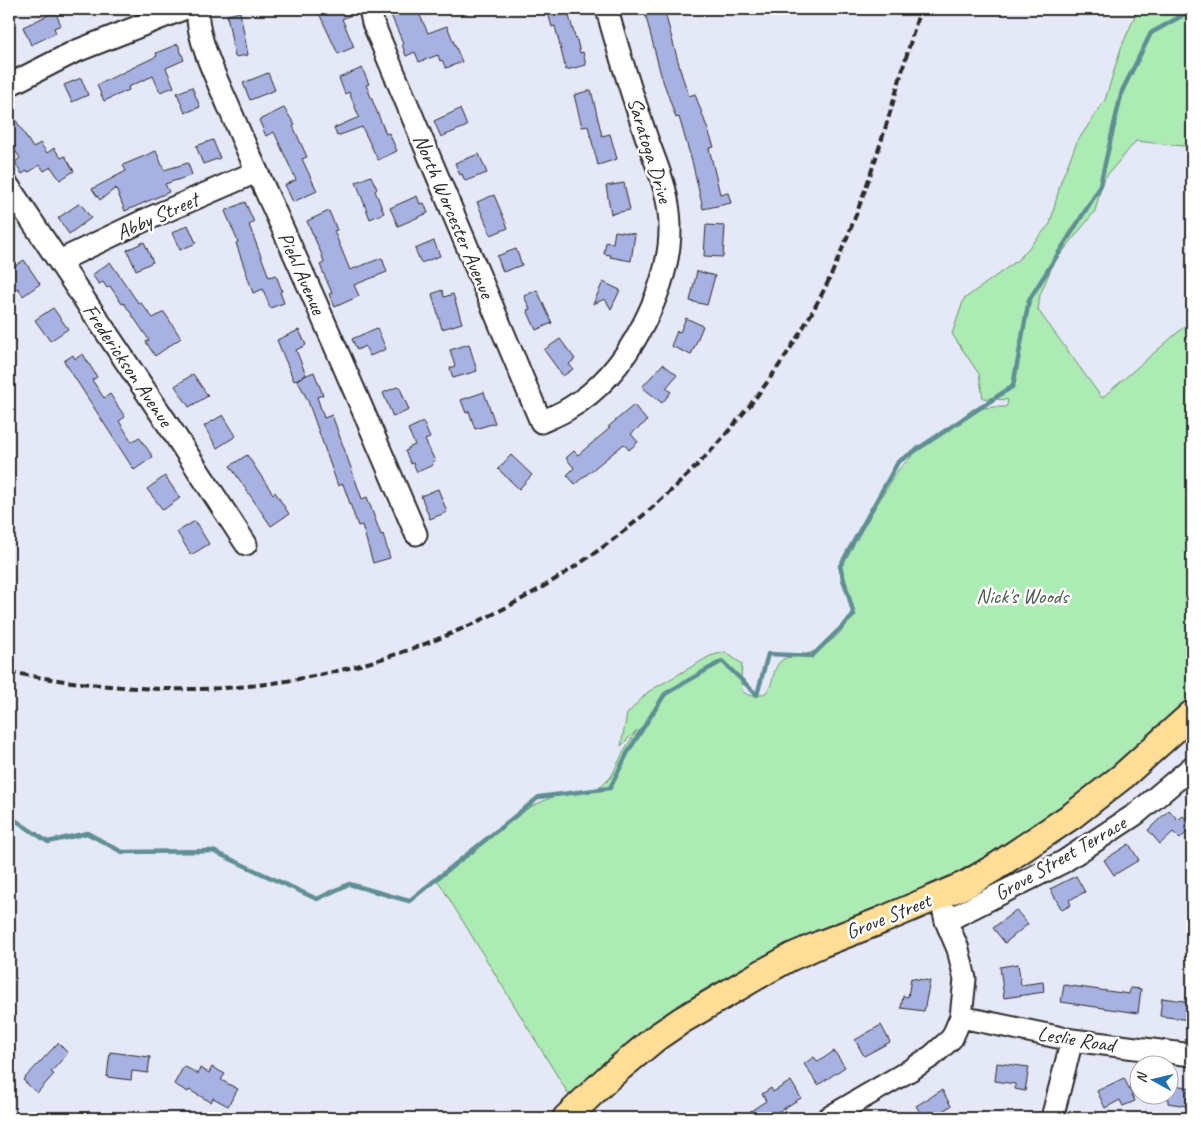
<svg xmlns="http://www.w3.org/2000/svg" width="1201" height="1127" viewBox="0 0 1201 1127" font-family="Caveat,sans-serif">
<rect width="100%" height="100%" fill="#e5e8f6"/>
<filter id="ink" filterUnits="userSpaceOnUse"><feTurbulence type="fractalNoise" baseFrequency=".02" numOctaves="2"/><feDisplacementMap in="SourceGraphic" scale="10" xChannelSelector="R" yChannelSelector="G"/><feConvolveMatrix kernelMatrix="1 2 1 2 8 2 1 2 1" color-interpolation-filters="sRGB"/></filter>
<g filter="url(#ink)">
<!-- green -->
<path fill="#acebb3" stroke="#6c8b6f" d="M1138 9H1192V147L1136 141 1103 180 1095 211 1053 264 1040 295 1038 310 1102 398 1192 320V696L1123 761 1069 802 1007 844 932 886 758 961 715 983 682 1003 634 1037 569 1095 437 879 473 853 512 818 526 809 561 793 594 789 602 786 611 777 625 749 637 730 621 746 627 714 648 692 710 656 725 652 742 664 741 678 742 691C747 695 751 696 756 696 777 694 769 671 781 661 786 656 793 658 799 656 818 653 842 636 850 618 856 605 846 594 842 582 839 574 841 567 843 560L898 470 917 451 973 409 994 407H1005L1007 405 1008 400 983 398 979 374 952 334 964 299 1018 260 1050 224 1061 181 1077 142 1105 100 1121 48Z"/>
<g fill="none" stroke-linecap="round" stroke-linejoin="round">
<!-- stream -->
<path stroke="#5e8f94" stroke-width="4.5" d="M9 816 48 842 87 833 122 852 213 851 317 899 349 884 409 901 539 797 610 788 629 750 665 694 722 661 757 695 768 654 812 656 854 615 840 566 898 462 1013 386 1029 300 1099 189 1122 91 1151 33 1192 10"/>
</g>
<!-- building -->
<path fill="#a7b2e2" stroke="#2b2b2b" d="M317 9H358V12L342 19 354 47 338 54Z
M405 9H417L428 33 447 26 462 62 446 68 442 60 440 61 438 55 419 62 415 52 406 56 402 44 403 43 391 15Z
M547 9H567L576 40H577L580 53 583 52 586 65 566 70 555 26 552 27Z
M644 9H664L682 76 689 96 695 94 714 147 709 148 720 194 728 193 731 203 703 209 693 165 679 117 676 118 661 75Z
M55 12 61 25 54 28 56 33 31 45 23 27Z
M240 12 248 55 235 57 227 15Z
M178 44 184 60 166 68 174 87 160 92 153 76 128 87 129 90 104 101 97 85 157 56 156 53Z
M362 68 369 84 366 85 386 134 389 133 397 151 378 160 362 127 337 136 334 128 359 117 349 92 345 94 339 78Z
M268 73 275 90 250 100 243 83Z
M81 78 88 95 72 102 64 85Z
M192 87 200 107 185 113 177 93Z
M591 90 602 136 610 134 617 159 598 165 588 126 582 127 574 95Z
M284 108 295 125 293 126 307 157 302 159 317 191 293 202 285 185 296 180 274 132 266 136 259 120Z
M9 109 33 148 40 143 47 153 54 148 61 158 65 156 74 171 60 180 51 167 44 171 40 165 29 172 27 171 22 174 15 162 20 158 9 141Z
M460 109 467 126 441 137 434 121Z
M213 140 220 158 203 164 196 146Z
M156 151 164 170 188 163 192 175 165 184 169 192 125 211 116 188 100 200 92 189 126 171 123 165Z
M479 154 487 173 465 181 462 174 460 175 455 163Z
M371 176 377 189 375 191 384 213 370 219 356 182Z
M624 183 630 210 611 214 606 186Z
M494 195 508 228 491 235 477 202Z
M417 196 420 204 424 203 428 213 398 226 390 208Z
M245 202 254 222 249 225 269 277 276 275 282 291 280 292 284 303 270 308 263 289 253 293 236 243 238 242 225 211Z
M80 203 91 218 69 234 58 218Z
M329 211 337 230 334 231 350 270 382 258 387 272 354 285 359 296 335 307 329 294 332 293 320 265 324 263 322 255 307 221Z
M188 225 196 243 180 250 172 233Z
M706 225 725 226 723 257 704 256Z
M615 231 635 234 631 261 610 257 611 255 604 254 606 242 613 243Z
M434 241 440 256 421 263 415 249Z
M144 242 153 262 136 270 127 250Z
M516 249 522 265 503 272 497 256Z
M24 260 40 284 23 296 18 288 9 294V270Z
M110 262 139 304 141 303 153 318 164 312 181 338 155 356 146 342 149 340 124 303 122 304 110 286 107 288 103 282 99 284 92 275Z
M697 271 715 276 707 305 690 301Z
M603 282 620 290 611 309 605 299 593 304Z
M442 290 444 297 453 294 462 323 442 329 432 294Z
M537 290 552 323 536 330 527 310 530 309 524 296Z
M53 308 68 329 50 341 35 320Z
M686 318 703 326 691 355 671 346 677 331 680 332Z
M377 328 386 349 370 356 365 346 357 350 352 339Z
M299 330 306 345 296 350 306 375 294 381 277 340Z
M560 339 575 359 569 364 573 369 563 376 544 350Z
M469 344 477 371 453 378 450 368 455 366 450 350Z
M83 354 97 377 92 380 104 398 110 394 125 417 119 421 132 442 139 437 153 457 134 470 64 361 73 355 75 359Z
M663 364 677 375 666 388 671 392 662 403 642 387Z
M314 372 323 395 317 397 324 418 332 415 362 499 367 497 381 535 383 534 390 558 373 563 362 525 358 526 343 484 338 486 308 401 297 379Z
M193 374 208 396 189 407 175 386Z
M399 386 409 410 393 417 383 393Z
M484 392 495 423 475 429 469 411 466 413 461 400Z
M634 405 647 421 631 434 638 442 629 450 624 444 575 484 567 475 574 468 566 458 574 451 578 455 610 428 608 427Z
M223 415 236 436 217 448 204 426Z
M423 422 430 438 425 440 435 461 432 462 433 465 417 472 413 463 411 464 405 451 408 450V448L415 445 408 429Z
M247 455 273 494 275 492 289 514 271 526 230 466Z
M511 455 532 475 519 489 498 469Z
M165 476 180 498 163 510 147 489Z
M438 489 447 512 430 519 421 496Z
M195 521 209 544 191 555 177 532Z
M1169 810 1178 820 1183 816 1192 827 1180 839 1173 832 1160 844 1148 830Z
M1129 844 1139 860 1114 875 1104 860Z
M1076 876 1085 892 1069 900 1071 905 1062 910 1050 889Z
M1016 910 1028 924 1005 943 993 928Z
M1018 964 1021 985 1043 982 1044 992 1004 998 1000 967Z
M911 978 930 981 924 1011 901 1008 903 996 908 997Z
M1064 985 1129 994 1130 988 1141 989 1138 1013 1061 1002Z
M1162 998 1191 1002 1189 1020 1160 1016Z
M881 1025 890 1042 864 1056 855 1040Z
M58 1043 68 1053 51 1072 54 1074 37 1093 23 1080Z
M834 1051 845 1067 818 1085 804 1064 814 1057 818 1062Z
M110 1052 150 1057 148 1073 132 1071 131 1080 107 1077Z
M997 1063 1029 1067 1025 1091 1015 1089V1084L995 1081Z
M184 1066 198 1074 200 1068 209 1073 212 1067 225 1074 221 1080 238 1089 228 1106 213 1098 211 1102 189 1090 188 1092 174 1084Z
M1124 1078 1135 1101 1123 1106 1120 1100 1105 1108 1097 1091Z
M791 1081 801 1098 768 1118H740L766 1101 762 1094 771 1088 773 1092Z
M1168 1084 1192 1088V1107L1168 1103Z
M942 1090 951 1106 930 1118H924L916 1106Z"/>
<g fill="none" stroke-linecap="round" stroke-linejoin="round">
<!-- minor casing -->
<g stroke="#2b2b2b" stroke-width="25">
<path id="minor" d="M198 9C195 36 217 80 228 105 248 153 270 200 291 247 334 342 375 438 416 534
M370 9 373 23 541 422C550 418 560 414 568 409 601 390 626 358 643 325 661 290 674 252 669 212 666 185 655 161 646 136 632 94 618 52 607 9
M9 85 74 52 183 9
M9 187 173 432 246 544
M59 261 143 221 256 172
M946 921 1063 862 1136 814 1192 767
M961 1017 1072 1040 1192 1055
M828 1118 912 1069 932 1056 952 1038 961 1017 965 979 958 949 946 921 940 895
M1052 1118 1072 1040"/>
</g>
<!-- major casing -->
<g stroke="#2b2b2b" stroke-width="30">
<path id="major" d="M566 1118 610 1076 657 1037 682 1020 764 972 791 957 821 944 880 921 967 884 994 868 1073 815 1123 776 1192 714"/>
</g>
<!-- minor -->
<use href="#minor" stroke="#fff" stroke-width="21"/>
<!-- major -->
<use href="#major" stroke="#fede96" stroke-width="26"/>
<!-- rail -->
<path stroke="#2b2b2b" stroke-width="4" stroke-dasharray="8 4" stroke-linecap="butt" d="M9 672C84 686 160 693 237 687 485 666 714 507 826 286 833 272 838 258 844 245 876 168 897 88 920 9"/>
</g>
</g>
<g text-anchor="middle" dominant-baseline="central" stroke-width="5" stroke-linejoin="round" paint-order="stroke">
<!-- street labels -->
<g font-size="21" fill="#2b2b2b" stroke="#fff">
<text transform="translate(650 150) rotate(73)">Saratoga Drive</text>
<text transform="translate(157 216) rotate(-24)">Abby Street</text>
<text transform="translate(454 216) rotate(67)">North Worcester Avenue</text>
<text transform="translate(302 273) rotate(66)">Piehl Avenue</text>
<text transform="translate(128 365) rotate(56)">Frederickson Avenue</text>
<text transform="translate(1060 858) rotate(-30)">Grove Street Terrace</text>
<text transform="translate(888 916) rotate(-22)">Grove Street</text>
<text transform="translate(1076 1039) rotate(9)">Leslie Road</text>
</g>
<!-- park labels -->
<g font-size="21" fill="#4b5b4d" stroke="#fff">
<text x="1022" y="596">Nick's Woods</text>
</g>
</g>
<!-- margin -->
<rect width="1201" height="1127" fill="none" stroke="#fff" stroke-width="30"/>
<rect x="15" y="15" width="1171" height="1097" fill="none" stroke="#2b2b2b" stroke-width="2" filter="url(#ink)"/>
<!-- north arrow -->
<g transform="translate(1154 1080) rotate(278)"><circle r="24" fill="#ffffff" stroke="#aaaaaa"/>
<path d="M0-4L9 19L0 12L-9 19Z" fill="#1f6fb2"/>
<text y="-8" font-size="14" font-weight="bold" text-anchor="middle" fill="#2b2b2b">N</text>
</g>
</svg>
